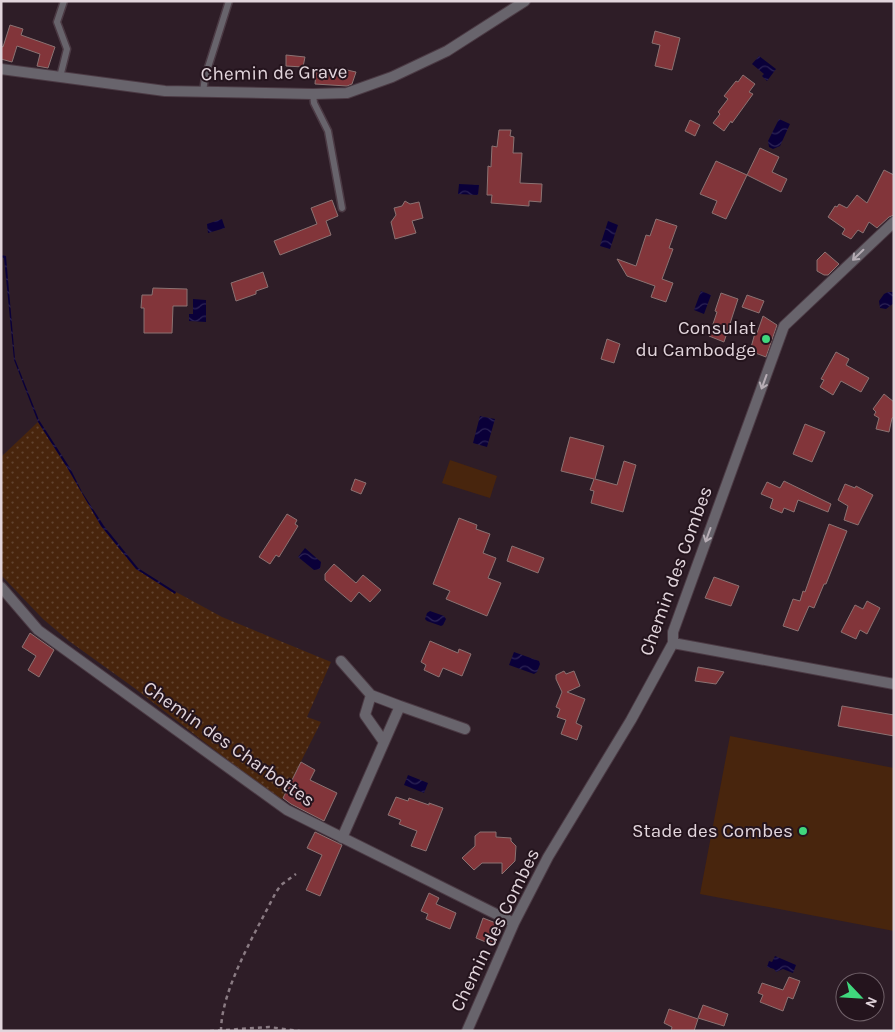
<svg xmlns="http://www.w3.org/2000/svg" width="895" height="1032" viewBox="0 0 895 1032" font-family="Karla,sans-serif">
<defs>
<pattern id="garden-dots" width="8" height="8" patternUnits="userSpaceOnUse" patternTransform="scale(1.25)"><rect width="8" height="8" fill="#48250d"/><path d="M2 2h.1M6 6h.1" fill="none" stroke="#624430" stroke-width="1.8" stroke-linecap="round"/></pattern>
<pattern id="water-waves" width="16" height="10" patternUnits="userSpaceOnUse" patternTransform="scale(1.25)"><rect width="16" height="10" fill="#0a0039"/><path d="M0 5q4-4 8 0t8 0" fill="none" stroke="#2d2455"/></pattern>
</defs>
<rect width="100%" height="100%" fill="#2e1d27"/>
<!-- grass -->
<path fill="#48250d" d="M450 460 497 476 490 498 442 483Z
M730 736 894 768V931L700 894Z"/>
<!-- garden -->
<path fill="url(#garden-dots)" d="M38 422 68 469 101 526 136 569 175 593 176 592 222 617 331 662 307 717 321 722 281 801 133 687 69 641 43 619 1 575V457Z"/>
<!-- water -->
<path fill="url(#water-waves)" d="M759 56 776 69 767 81 762 76 764 74 752 64Z
M779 119 790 124 780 146 773 149 769 147 768 141Z
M459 184 479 185 478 195 458 194Z
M222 219 225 228 208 233 207 224Z
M608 221 618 225 610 249 600 246Z
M1 255 6 256 15 359 39 420 70 468 82 492 104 526 138 568 176 592 175 594 136 569 101 526 68 469 38 422 14 360 4 258 1 257Z
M701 291 711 295 704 314 694 310Z
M888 292H894V303L886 309 880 308 879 301 884 294Z
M193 299 206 300V322L189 321V314H193Z
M480 416 495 419 487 447 473 443Z
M305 548 321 562 320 569 314 570 298 557Z
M430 611 444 616 446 619 443 625 441 626 427 621 425 619 427 613Z
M514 652 539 661 540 664 537 672 534 674 509 665Z
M408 775 428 783 424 793 404 785Z
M775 956 796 965 793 973 783 969 776 972 774 969 767 967 769 961 772 962Z"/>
<!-- building -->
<path fill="#82353a" stroke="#8b7272" d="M10 25 23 29 21 35 55 47 48 68 37 66 40 54 17 46 12 62 1 59V46L3 47Z
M655 31 680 38 672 70 655 66 660 45 652 43Z
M286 55 305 57 303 67 286 66Z
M338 68 356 72 352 84 347 86 315 84 316 71H338Z
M743 75 755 84 749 92 753 94 732 123 731 121 724 131 713 123 720 114 718 112 728 99 724 96 736 81 738 82Z
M690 120 700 125 695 136 685 131Z
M499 130H511L510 136 514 137 513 153H522L520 183 542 184 541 202 529 201V206L491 203 492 195H487L488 166 491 167 492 146 497 147Z
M760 148 779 157 772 172 787 179 781 192 747 175Z
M716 161 747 175 726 219 712 213 717 201 700 194Z
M884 170 894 175V215L889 217 877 228 869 222 863 233 858 230 851 239 842 234 845 229 828 217 835 206 837 207 839 204 847 208 857 195 867 203Z
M332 200 338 216 326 221 331 235 280 255 274 241 317 224 311 208Z
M405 201 410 204 419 202 423 218 412 221 416 233 395 239 391 222 396 215 394 208 402 206Z
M656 219 677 226 669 248 673 249 662 279 673 283 666 302 651 297 655 286 627 276 617 259 636 266 646 235 650 236Z
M825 252 839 264 828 275H824L817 271V260Z
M263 272 268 287 256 291V294L236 301 231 283Z
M153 288 187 289V306H173L172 333H144V308H141L142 295H152Z
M721 293 738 299 724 342 709 336 717 312 715 311Z
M747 295 764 301 759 313 742 307Z
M763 316 777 325 766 357 750 351 755 333H757Z
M607 339 620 344 614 363 601 359Z
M836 352 849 359 846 365 869 378 861 392 841 381 833 395 820 387 824 380 821 379Z
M884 394 894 402V417L892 418 889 432 876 429 879 418 874 415 876 412 873 409Z
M805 424 825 432 812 462 793 454Z
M570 437 604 446 595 479 617 485 624 461 636 465 623 512 591 503 594 491 590 490 594 479 561 471Z
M355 479 366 483 361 494 351 490Z
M784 481 831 504 828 512 798 500 794 512 784 508 782 513 770 508 773 499 761 494 767 482 780 488Z
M845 484 855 488 856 486 873 495 858 525 844 520 848 506 838 500Z
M287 514 297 520 295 524 298 526 279 557 276 555 270 564 259 557Z
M459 518 477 525 476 529 490 534 483 553 496 558 488 578 501 583 487 616 446 599 450 591 433 584Z
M829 524 847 531 826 584H824L814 608 809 606 798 631 783 626 793 599 800 601 803 591 805 592Z
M512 546 544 558 538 573 507 561Z
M334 564 356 583 363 575 381 590 370 602 359 592 351 602 325 580V574Z
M714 577 739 586 731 606 705 598Z
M867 601 880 608 867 634 860 630 856 639 841 632 855 605 863 609Z
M30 633 54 650 39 677 28 670 36 656 22 647Z
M430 641 458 653 459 649 471 654 462 676 443 668 439 677 424 670 426 665 421 662Z
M698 667 715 670 724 672 716 684 695 681Z
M564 671 566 674 574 671 580 686 567 692 585 699 576 723 582 726 577 740 561 734 566 720 557 717 560 709 556 707 562 692 556 679V675Z
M842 706 894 715V736L838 726Z
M301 762 315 770 310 780 337 793 324 821 291 804 283 798Z
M396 797 408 801 409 798 429 805V803L443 808 426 851 411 846 417 831 399 824 401 820 388 815Z
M315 832 342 845 320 896 306 890 322 855 307 848Z
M480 832H496V837L511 838V841L516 846 515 861 502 874V863H482L474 870 462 858 475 846V836Z
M429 893 439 898 436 904 456 913 450 929 426 919 428 914 421 911Z
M483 918 501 925 493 945 476 938Z
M789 977 800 981 793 999 788 997 783 1011 760 1002 763 995 758 993 762 983 783 990Z
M703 1005 728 1014 724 1026 698 1018Z
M669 1009 698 1019 694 1031H671L672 1027 664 1023Z"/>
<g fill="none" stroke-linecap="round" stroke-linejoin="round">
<!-- lane casing -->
<g stroke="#4b3a44" stroke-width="9">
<path id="lane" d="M60 77 67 49 57 22 64 1
M203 92 205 77 229 1
M313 94 314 103 328 131 342 208"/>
</g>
<!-- street casing -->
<g stroke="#4b3a44" stroke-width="12">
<path id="street" d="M1 69 165 91 313 94 347 93 392 77 447 51 525 1
M1 587 38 630 287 810 514 923
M673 643 894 684
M341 661 371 695 365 715 384 742
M371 695 400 706
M342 838 400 706 465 729
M467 1031 514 923 548 857 631 720 673 643V632L784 326 894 222"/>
</g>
<!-- path -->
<path stroke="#8a7b83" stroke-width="2.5" stroke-dasharray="4 4" stroke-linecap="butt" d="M210 1031 269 1027 300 1031
M221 1031C221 989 257 930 276 892L281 885 296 874"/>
<!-- lane -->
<use href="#lane" stroke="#68646c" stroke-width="6"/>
<!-- street -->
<use href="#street" stroke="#68646c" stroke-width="10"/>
</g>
<!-- one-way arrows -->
<defs><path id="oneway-shaft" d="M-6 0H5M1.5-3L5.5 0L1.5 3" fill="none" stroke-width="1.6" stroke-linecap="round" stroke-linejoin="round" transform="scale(1.25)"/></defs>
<g stroke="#b7adb5">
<use href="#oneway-shaft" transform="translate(858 255) rotate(136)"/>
<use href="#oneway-shaft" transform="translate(764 382) rotate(110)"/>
<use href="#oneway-shaft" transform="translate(708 535) rotate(110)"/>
</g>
<!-- markers -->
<g fill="#40d77d" stroke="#24141d" stroke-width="2">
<circle cx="766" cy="339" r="5"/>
<circle cx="803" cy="831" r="5"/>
</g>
<g text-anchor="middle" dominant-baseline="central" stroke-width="4" stroke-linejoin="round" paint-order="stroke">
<!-- street labels -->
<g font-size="19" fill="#e2d5dc" stroke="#24141d">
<text transform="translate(274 73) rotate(-1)">Chemin de Grave</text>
<text transform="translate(676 571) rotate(-70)">Chemin des Combes</text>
<text transform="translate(229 744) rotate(35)">Chemin des Charbottes</text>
<text transform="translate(495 930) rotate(-64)">Chemin des Combes</text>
</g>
<!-- poi labels -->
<g font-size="19" fill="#e2d5dc" stroke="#24141d" text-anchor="end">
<text x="756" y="328">Consulat<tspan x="756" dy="22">du Cambodge</tspan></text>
<text x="793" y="831">Stade des Combes</text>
</g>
</g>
<!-- border -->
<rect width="895" height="1032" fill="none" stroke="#e2d5dc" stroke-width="5"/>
<!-- north arrow -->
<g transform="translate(860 997) rotate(115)"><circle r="24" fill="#24141d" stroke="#706169"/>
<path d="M0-4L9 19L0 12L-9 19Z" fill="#40d77d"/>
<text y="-8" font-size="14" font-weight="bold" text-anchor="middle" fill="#e2d5dc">N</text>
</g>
</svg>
